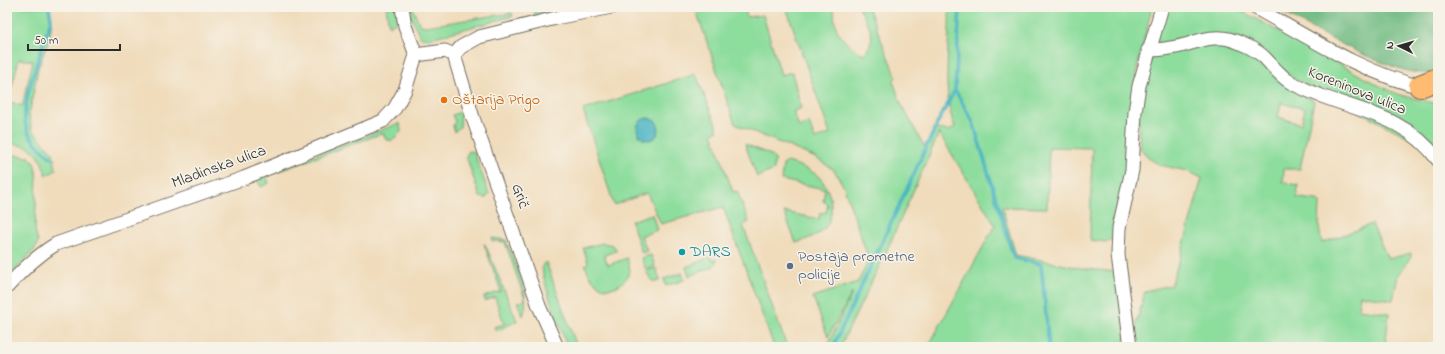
<svg xmlns="http://www.w3.org/2000/svg" width="1445" height="354" viewBox="0 0 1445 354" font-family="'Indie Flower',sans-serif">
<rect width="100%" height="100%" fill="#f7f3e8"/>
<filter id="ink" filterUnits="userSpaceOnUse"><feTurbulence type="fractalNoise" baseFrequency=".025" numOctaves="2"/><feDisplacementMap in="SourceGraphic" scale="8" xChannelSelector="R" yChannelSelector="G"/><feConvolveMatrix kernelMatrix="1 2 1 2 8 2 1 2 1" color-interpolation-filters="sRGB"/></filter>
<filter id="wash" filterUnits="userSpaceOnUse"><feTurbulence type="fractalNoise" baseFrequency=".012" numOctaves="4" result="noise"/><feDisplacementMap in="SourceGraphic" scale="16" xChannelSelector="R" yChannelSelector="G"/><feGaussianBlur stdDeviation="0.9" result="paint"/><feColorMatrix in="noise" values="0 0 0 0 0 0 0 0 0 0 0 0 0 0 0 0 0 1.4 0 .05"/><feComposite in="paint" operator="in"/></filter>
<g filter="url(#wash)">
<rect width="100%" height="100%" fill="#f0dcbb"/>
<!-- green -->
<path fill="#8ddd9d" stroke="#5c8464" fill-rule="evenodd" d="M7 7H50L52 19 50 37 38 68 29 115 32 130 53 153 56 170 46 176C40 151 33 146 7 143ZM19 59 33 61 22 106 8 101Z
M386 7H396L398 20 389 26Z
M406 7H412L420 25 426 26 512 13 513 16 431 38H421Z
M536 7H569L534 17Z
M695 7H745L747 17 763 15 781 75 792 72 801 108 793 112 799 127 809 123 815 139 830 134 786 7H833C835 13 834 17 835 23 837 37 852 49 864 54 880 36 867 25 859 7H868L896 77 893 81 901 104 924 146 937 129 949 131 955 127C940 90 951 46 949 7H1152L1136 73 1127 169 1118 204 1112 219 1116 227 1114 237 1107 242 1090 240 1092 148 1049 147 1047 208 1002 207 1016 255 1080 268 1116 272 1127 347H928L995 225 939 133 887 250 840 347H827L852 293 828 337 813 297 858 282 869 260 844 187 834 170 816 158 735 124Z
M1166 7H1234L1378 85 1400 95 1438 104V152L1291 77 1243 39 1161 45 1155 39Z
M1218 41 1241 47 1314 101 1300 169H1284L1283 182 1298 185 1297 198 1317 200 1320 203 1319 228 1322 243 1372 224 1388 259 1411 253V257L1398 275 1393 300 1360 295 1358 309 1389 313 1385 347H1134L1133 337 1145 291 1171 285 1181 255 1202 178 1187 171 1160 165 1150 159 1140 148 1138 119 1140 94 1153 55ZM1281 103 1305 109 1301 124 1278 117Z
M696 74 718 130 712 133 733 192 737 191 749 222 743 225 787 347H774L723 207 661 224 647 193 614 205 583 110Z
M461 112 460 127 454 132 453 125 455 122 452 115Z
M400 123 401 132 393 140H386L383 133 266 176 269 183 261 187 256 177Z
M745 144 771 155 776 161 774 162V170L757 177Z
M469 151 474 152 489 194 486 198 480 197 466 156Z
M7 154 29 157 34 162 37 176 35 230 38 242 35 249 7 279Z
M787 162C796 164 811 170 818 176 832 190 838 218 821 232 814 237 804 240 796 243L784 212 819 219 820 213 826 212 828 204 823 201 825 189 781 180 783 165Z
M652 214 657 230 641 236 647 251 642 253 631 221Z
M492 238 506 240C514 263 532 293 523 316L517 302H522L525 299 505 242 492 241Z
M603 243 613 245 616 249V251L604 255 608 265 627 258 630 270 627 278C609 298 592 286 585 265L588 263 583 248Z
M484 244H485L517 321 496 331 494 327 504 324 495 297 485 301 484 297 501 291Z
M651 255 655 266 646 270 641 258Z
M711 257 712 260H717L713 267 689 276 686 267Z
M546 262 577 347H567C563 333 538 273 543 264Z
M656 268 660 280 657 282 652 281 646 271Z
M682 273 684 280 666 286 664 279Z"/>
<!-- forest -->
<path fill="#72bc84" stroke="#4e7458" d="M1273 7H1438V69C1435 70 1432 72 1429 73 1396 78 1304 24 1273 7Z"/>
<!-- water -->
<path fill="#46b4c2" stroke="#387076" d="M637 129a11 11 0 1 1 22 0a11 11 0 1 1-22 0Z"/>
<g fill="none" stroke-linecap="round" stroke-linejoin="round">
<!-- stream -->
<path stroke="#46b4c2" stroke-width="3.5" d="M49 7 51 19C45 43 22 98 25 121 27 136 40 149 52 158
M175 7 177 8
M960 7 955 90 973 122 1014 258 1041 264 1049 347
M833 347 938 122 955 90"/>
</g>
</g>
<g filter="url(#ink)">
<g fill="none" stroke-linecap="round" stroke-linejoin="round">
<!-- minor casing -->
<g stroke="#70695d" stroke-width="15">
<path id="minor" d="M402 7 405 26 416 55
M1254 7C1308 37 1364 74 1425 88
M1148 50C1158 50 1167 49 1176 47 1193 44 1211 34 1229 39 1240 42 1255 49 1264 57 1272 65 1280 76 1290 82 1342 111 1400 108 1438 160
M416 55 445 51 454 55 473 118 539 306 557 347
M454 55 461 47 479 37 560 17 612 7
M7 287C22 270 36 256 56 244L244 178 383 121 395 108 405 90 416 55
M1130 347 1118 255 1119 228 1132 170 1135 112 1139 86 1162 7"/>
</g>
<!-- motorway casing -->
<g stroke="#70695d" stroke-width="24">
<path id="motorway" d="M1420 86 1438 79"/>
</g>
<!-- minor -->
<use href="#minor" stroke="#fff" stroke-width="13"/>
<!-- motorway -->
<use href="#motorway" stroke="#febb71" stroke-width="22"/>
</g>
</g>
<!-- markers -->
<circle fill="#e8710a" stroke="#f7f3e8" stroke-width="1.5" cx="444" cy="100" r="4"/>
<circle fill="#0f9aa8" stroke="#f7f3e8" stroke-width="1.5" cx="682" cy="252" r="4"/>
<circle fill="#5c6f8a" stroke="#f7f3e8" stroke-width="1.5" cx="790" cy="266" r="4"/>
<g text-anchor="middle" dominant-baseline="central" stroke-width="3" stroke-linejoin="round" paint-order="stroke">
<!-- street labels -->
<g font-size="16" fill="#2b2b2b" stroke="#f7f3e8">
<text transform="translate(1357 91) rotate(22)">Koreninova ulica</text>
<text transform="translate(219 167) rotate(-20)">Mladinska ulica</text>
<text transform="translate(520 196) rotate(70)">Grič</text>
</g>
<!-- food labels -->
<g font-size="16" fill="#c56008" stroke="#f7f3e8" text-anchor="start">
<text x="452" y="100">Oštarija Prigo</text>
</g>
<!-- culture labels -->
<g font-size="16" fill="#0d838f" stroke="#f7f3e8" text-anchor="start">
<text x="690" y="252">DARS</text>
</g>
<!-- service labels -->
<g font-size="16" fill="#4e5e75" stroke="#f7f3e8" text-anchor="start">
<text x="798" y="257">Postaja prometne<tspan x="798" dy="18">policije</tspan></text>
</g>
</g>
<!-- margin -->
<rect width="1445" height="354" fill="none" stroke="#f7f3e8" stroke-width="24"/>
<!-- north arrow -->
<g transform="translate(1399 46) rotate(275)" stroke="#f7f3e8" stroke-width="3" paint-order="stroke">
<path d="M0-3L7 15L0 10L-7 15Z" fill="#2b2b2b"/>
<text y="-6" font-size="11" font-weight="bold" text-anchor="middle" fill="#2b2b2b">N</text>
</g>
<!-- scale -->
<path d="M28 44v6h92v-6" fill="none" stroke="#2b2b2b" stroke-width="2"/>
<text x="34" y="44" font-size="12" fill="#2b2b2b" stroke="#f7f3e8" stroke-width="3" paint-order="stroke">50 m</text>
</svg>
